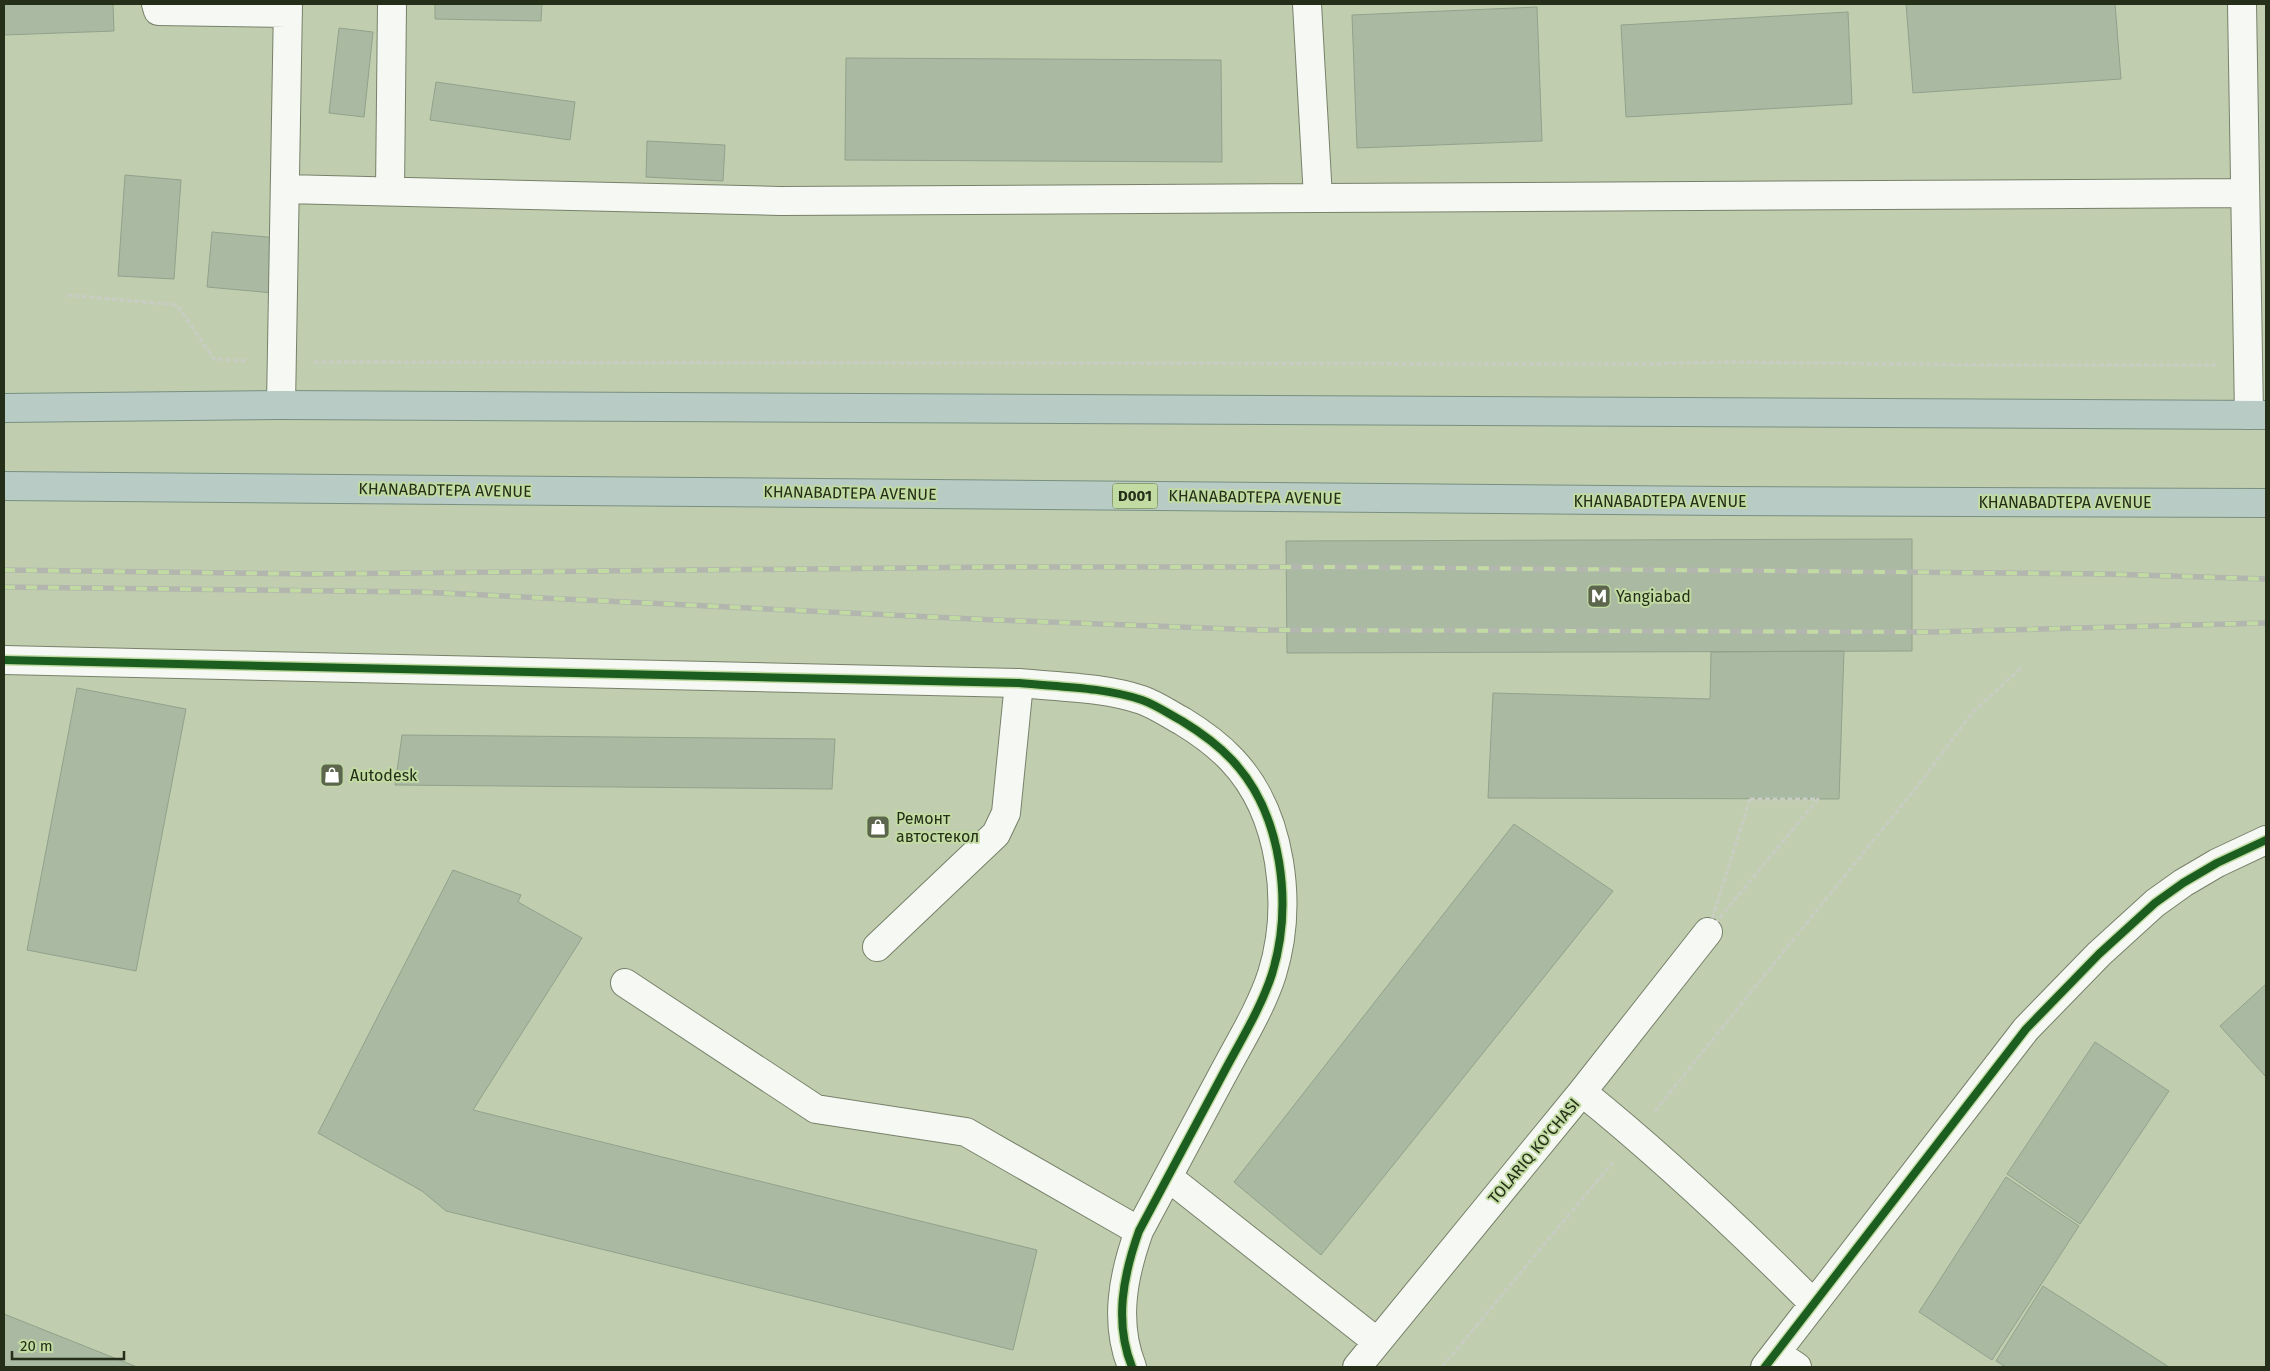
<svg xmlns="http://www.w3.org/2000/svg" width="2270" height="1371" viewBox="0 0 2270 1371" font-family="'Fira Sans',sans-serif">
<rect width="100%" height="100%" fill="#c0ceaf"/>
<!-- building -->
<path fill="#a9b9a2" stroke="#92a18b" d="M4 4H113L114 31 4 35Z
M435 4H542L541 21 435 19Z
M1906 4H2115L2121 79 1913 93Z
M1537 7 1542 141 1357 148 1352 15Z
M1848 12 1852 104 1626 117 1621 25Z
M339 28 373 32 364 117 329 113Z
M846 58 1221 60 1222 162 845 160Z
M436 82 575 102 570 140 430 120Z
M647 141 725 145 723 181 646 177Z
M125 175 181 180 174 279 118 276Z
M212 232 278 238 273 293 207 287Z
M1912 539V651L1287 653 1286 541Z
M1844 651 1839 799 1488 798 1493 693 1710 699 1711 652Z
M77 688 186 709 136 971 27 950Z
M402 735 835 739 832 789 395 785Z
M1514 824 1613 891 1321 1255 1234 1182Z
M453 870 521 895 518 902 582 938 473 1110 1037 1250 1013 1350 446 1211 422 1191 318 1133Z
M2266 984V1077L2220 1026Z
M2095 1042 2169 1091 2080 1224 2007 1174Z
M2006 1177 2079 1226 1992 1360 1919 1312Z
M2043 1286 2169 1367H2006L1996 1361Z
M4 1314 137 1367H4Z"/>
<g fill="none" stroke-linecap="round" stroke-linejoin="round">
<!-- minor casing -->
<g stroke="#77816a" stroke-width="30">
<path id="minor" d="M156 4 158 11 288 13
M1307 4 1318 198
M2242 4 2249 415
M285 189 780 201 2245 193
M390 191 392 4
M281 405 288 4
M4 660 1019 683C1059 687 1103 687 1142 700 1156 705 1169 714 1182 721 1200 732 1218 745 1232 760 1283 814 1293 906 1272 974 1261 1008 1241 1040 1224 1072 1196 1125 1167 1178 1139 1231 1123 1276 1114 1322 1132 1367
M877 947 996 834 1006 813 1019 683
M625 983 816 1109 966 1132 1139 1231
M1582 1092C1664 1158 1739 1229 1813 1303
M1168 1177 1376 1341
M1776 1353 1797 1367
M1357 1367 1582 1092 1708 932
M1765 1367 2026 1029 2099 954 2155 903 2183 883 2217 863 2266 840"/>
</g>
<!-- highway casing -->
<g stroke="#789080" stroke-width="30">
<path id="highway" d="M4 408 281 405 2266 415
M4 486 1725 501 2266 503"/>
</g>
<!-- path -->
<path stroke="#c8ccc3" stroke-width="3" stroke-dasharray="5 2.5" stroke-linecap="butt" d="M67 295 177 305 214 359 248 361
M314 362 1641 364 1727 362 1987 365H2216
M1750 799H1818L1708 932Z
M1655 1111 1923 779 1972 713 2022 667
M1442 1367 1613 1162"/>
<!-- minor -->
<use href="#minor" stroke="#f6f8f3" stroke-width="28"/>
<!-- highway -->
<use href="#highway" stroke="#b8cbc5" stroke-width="28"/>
<!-- rail casing -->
<g stroke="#b2b6ae" stroke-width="5.5">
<path id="rail" d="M4 570 309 574 995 567H1340L2107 574 2266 579
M4 587 421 592 995 620 1260 630 1931 632 2266 623"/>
</g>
<!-- rail -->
<use href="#rail" stroke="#c1dba2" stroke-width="4" stroke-dasharray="11" stroke-linecap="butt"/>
<!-- cycleway casing -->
<g stroke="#c1dba2" stroke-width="11">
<path id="cycleway" d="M4 660 1019 683C1059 687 1103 687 1142 700 1156 705 1169 714 1182 721 1200 732 1218 745 1232 760 1283 814 1293 906 1272 974 1261 1008 1241 1040 1224 1072 1196 1125 1167 1178 1139 1231 1123 1276 1114 1322 1132 1367
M1765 1367 2026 1029 2099 954 2155 903 2183 883 2217 863 2266 840"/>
</g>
<!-- cycleway -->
<use href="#cycleway" stroke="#1b5e20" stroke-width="8"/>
</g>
<!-- icons -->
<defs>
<g id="metro-square" transform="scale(1.25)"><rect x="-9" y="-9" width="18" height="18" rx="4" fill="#5b664d" stroke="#c1dba2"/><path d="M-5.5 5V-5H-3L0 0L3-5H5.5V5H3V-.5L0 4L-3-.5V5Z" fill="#fff"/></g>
<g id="shop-square" transform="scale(1.25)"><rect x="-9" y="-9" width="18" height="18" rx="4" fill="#5b664d" stroke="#c1dba2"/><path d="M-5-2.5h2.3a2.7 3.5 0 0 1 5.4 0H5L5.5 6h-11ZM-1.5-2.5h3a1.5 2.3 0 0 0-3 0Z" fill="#fff"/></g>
</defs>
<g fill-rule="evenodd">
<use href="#metro-square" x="1599" y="596"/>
<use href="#shop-square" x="332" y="775"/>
<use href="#shop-square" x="878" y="827"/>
</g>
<g text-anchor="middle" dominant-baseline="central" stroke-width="4" stroke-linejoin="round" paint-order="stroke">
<!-- shield labels -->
<rect fill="#c1dba2" stroke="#536241" stroke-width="1" x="1112.5" y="483.5" width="45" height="25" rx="4"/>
<g font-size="15" font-weight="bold" fill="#242e18">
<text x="1135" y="496">D001</text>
</g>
<!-- street labels -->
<g font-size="16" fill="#242e18" stroke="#c1dba2">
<text transform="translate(445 490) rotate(1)">KHANABADTEPA AVENUE</text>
<text transform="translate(850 493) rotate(1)">KHANABADTEPA AVENUE</text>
<text transform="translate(1255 497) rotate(1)">KHANABADTEPA AVENUE</text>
<text x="1660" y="501">KHANABADTEPA AVENUE</text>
<text x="2065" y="502">KHANABADTEPA AVENUE</text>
<text transform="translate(1534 1151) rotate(-50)">TOLARIQ KO'CHASI</text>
</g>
<!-- poi labels -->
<g font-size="16" fill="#242e18" stroke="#c1dba2" text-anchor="start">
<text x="1616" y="596">Yangiabad</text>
<text x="350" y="775">Autodesk</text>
<text x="896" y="818">Ремонт<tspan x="896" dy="18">автостекол</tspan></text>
</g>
</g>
<!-- border -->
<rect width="2270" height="1371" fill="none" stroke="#242e18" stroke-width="10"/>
<!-- scale -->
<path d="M12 1351v8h112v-8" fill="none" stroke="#242e18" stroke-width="2.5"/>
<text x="20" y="1351" font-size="15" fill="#242e18" stroke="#c1dba2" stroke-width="4" paint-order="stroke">20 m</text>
</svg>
